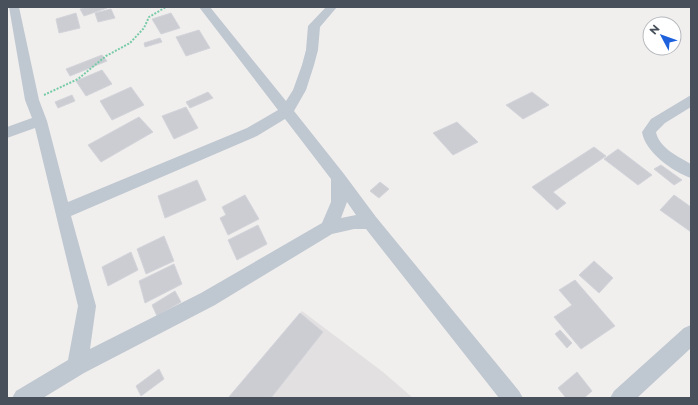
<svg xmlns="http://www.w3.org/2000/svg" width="698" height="405" viewBox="0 0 698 405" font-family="Montserrat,sans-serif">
<rect width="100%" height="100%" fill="#f1efee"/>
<!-- education -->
<path fill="#e2e0e0" d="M302 311 383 372 413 398H230Z"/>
<!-- building -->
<path fill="#cbcdd3" stroke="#d3d4da" d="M87 7H106L107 8 84 16 80 9Z
M111 9 115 18 98 22 95 13Z
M76 13 80 28 59 33 56 19Z
M171 13 180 28 161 34 152 19Z
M199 30 210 48 186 56 176 37Z
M160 38 162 42 145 47 144 43Z
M102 55 107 61 70 76 66 69Z
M102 70 112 84 86 96 76 81Z
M131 87 144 105 112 120 100 101Z
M208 92 213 98 190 108 186 102Z
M532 92 549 105 523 119 506 105Z
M72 95 75 101 58 108 55 102Z
M186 107 198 128 174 139 162 116Z
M139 117 153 132 101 162 88 145Z
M457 122 478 142 453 155 433 133Z
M594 147 606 156 553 192 566 203 557 210 532 187Z
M618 149 652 175 638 185 604 159Z
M661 165 682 180 674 185 654 169Z
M197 180 206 200 165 218 158 196Z
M380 182 389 189 379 198 370 191Z
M245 195 259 219 228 235 220 218 226 215 222 207Z
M674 195 691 207V232L660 210Z
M258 225 267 244 237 260 228 240Z
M164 236 174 261 146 274 137 249Z
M131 252 138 270 108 286 102 267Z
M594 261 613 278 599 293 579 275Z
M174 264 182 284 145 303 139 281Z
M575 280 615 326 581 349 554 317 572 305 559 290Z
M175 291 181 302 157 316 152 305Z
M300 313 323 332 271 398H228Z
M560 330 572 343 567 348 555 334Z
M159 369 164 379 141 396 136 386Z
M577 372 592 391 584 398H566L558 388Z"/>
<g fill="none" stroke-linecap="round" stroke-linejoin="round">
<!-- path -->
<path stroke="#77cba8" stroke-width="2" stroke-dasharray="2 1.5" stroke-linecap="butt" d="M44 95 78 79 106 56 130 43 144 28 149 17 166 7"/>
<!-- minor -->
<path fill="#bfc7d0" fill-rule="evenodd" d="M9 7H19L39 100 47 121 68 202 247 128 278 110 199 7H210L286 101 293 90 302 65 306 50 308 26 326 7H337L320 27 318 50 314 65 306 90 294 111 344 174 376 217 519 391 523 398H499L366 229H354L332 234 215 305 84 373 43 398H12L16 391 68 360 78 306 35 128 7 138V127L32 118 25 100ZM285 119 331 179V202L322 223 201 293 90 349 96 306 71 216 257 136ZM347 202 356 215 341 218Z
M691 95V107L665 123 656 132C659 148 679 157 691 164V178C673 172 645 152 642 132L651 119Z
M691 325V348L637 398H610L614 391 684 328Z"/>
</g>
<!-- border -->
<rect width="698" height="405" fill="none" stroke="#47505b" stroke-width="16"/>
<!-- north arrow -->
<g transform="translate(662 36) rotate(311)"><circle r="19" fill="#ffffff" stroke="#b5b9bd"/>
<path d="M0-3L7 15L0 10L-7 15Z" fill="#1e61dc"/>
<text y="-6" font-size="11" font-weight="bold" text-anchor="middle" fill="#47505b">N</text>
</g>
</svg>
